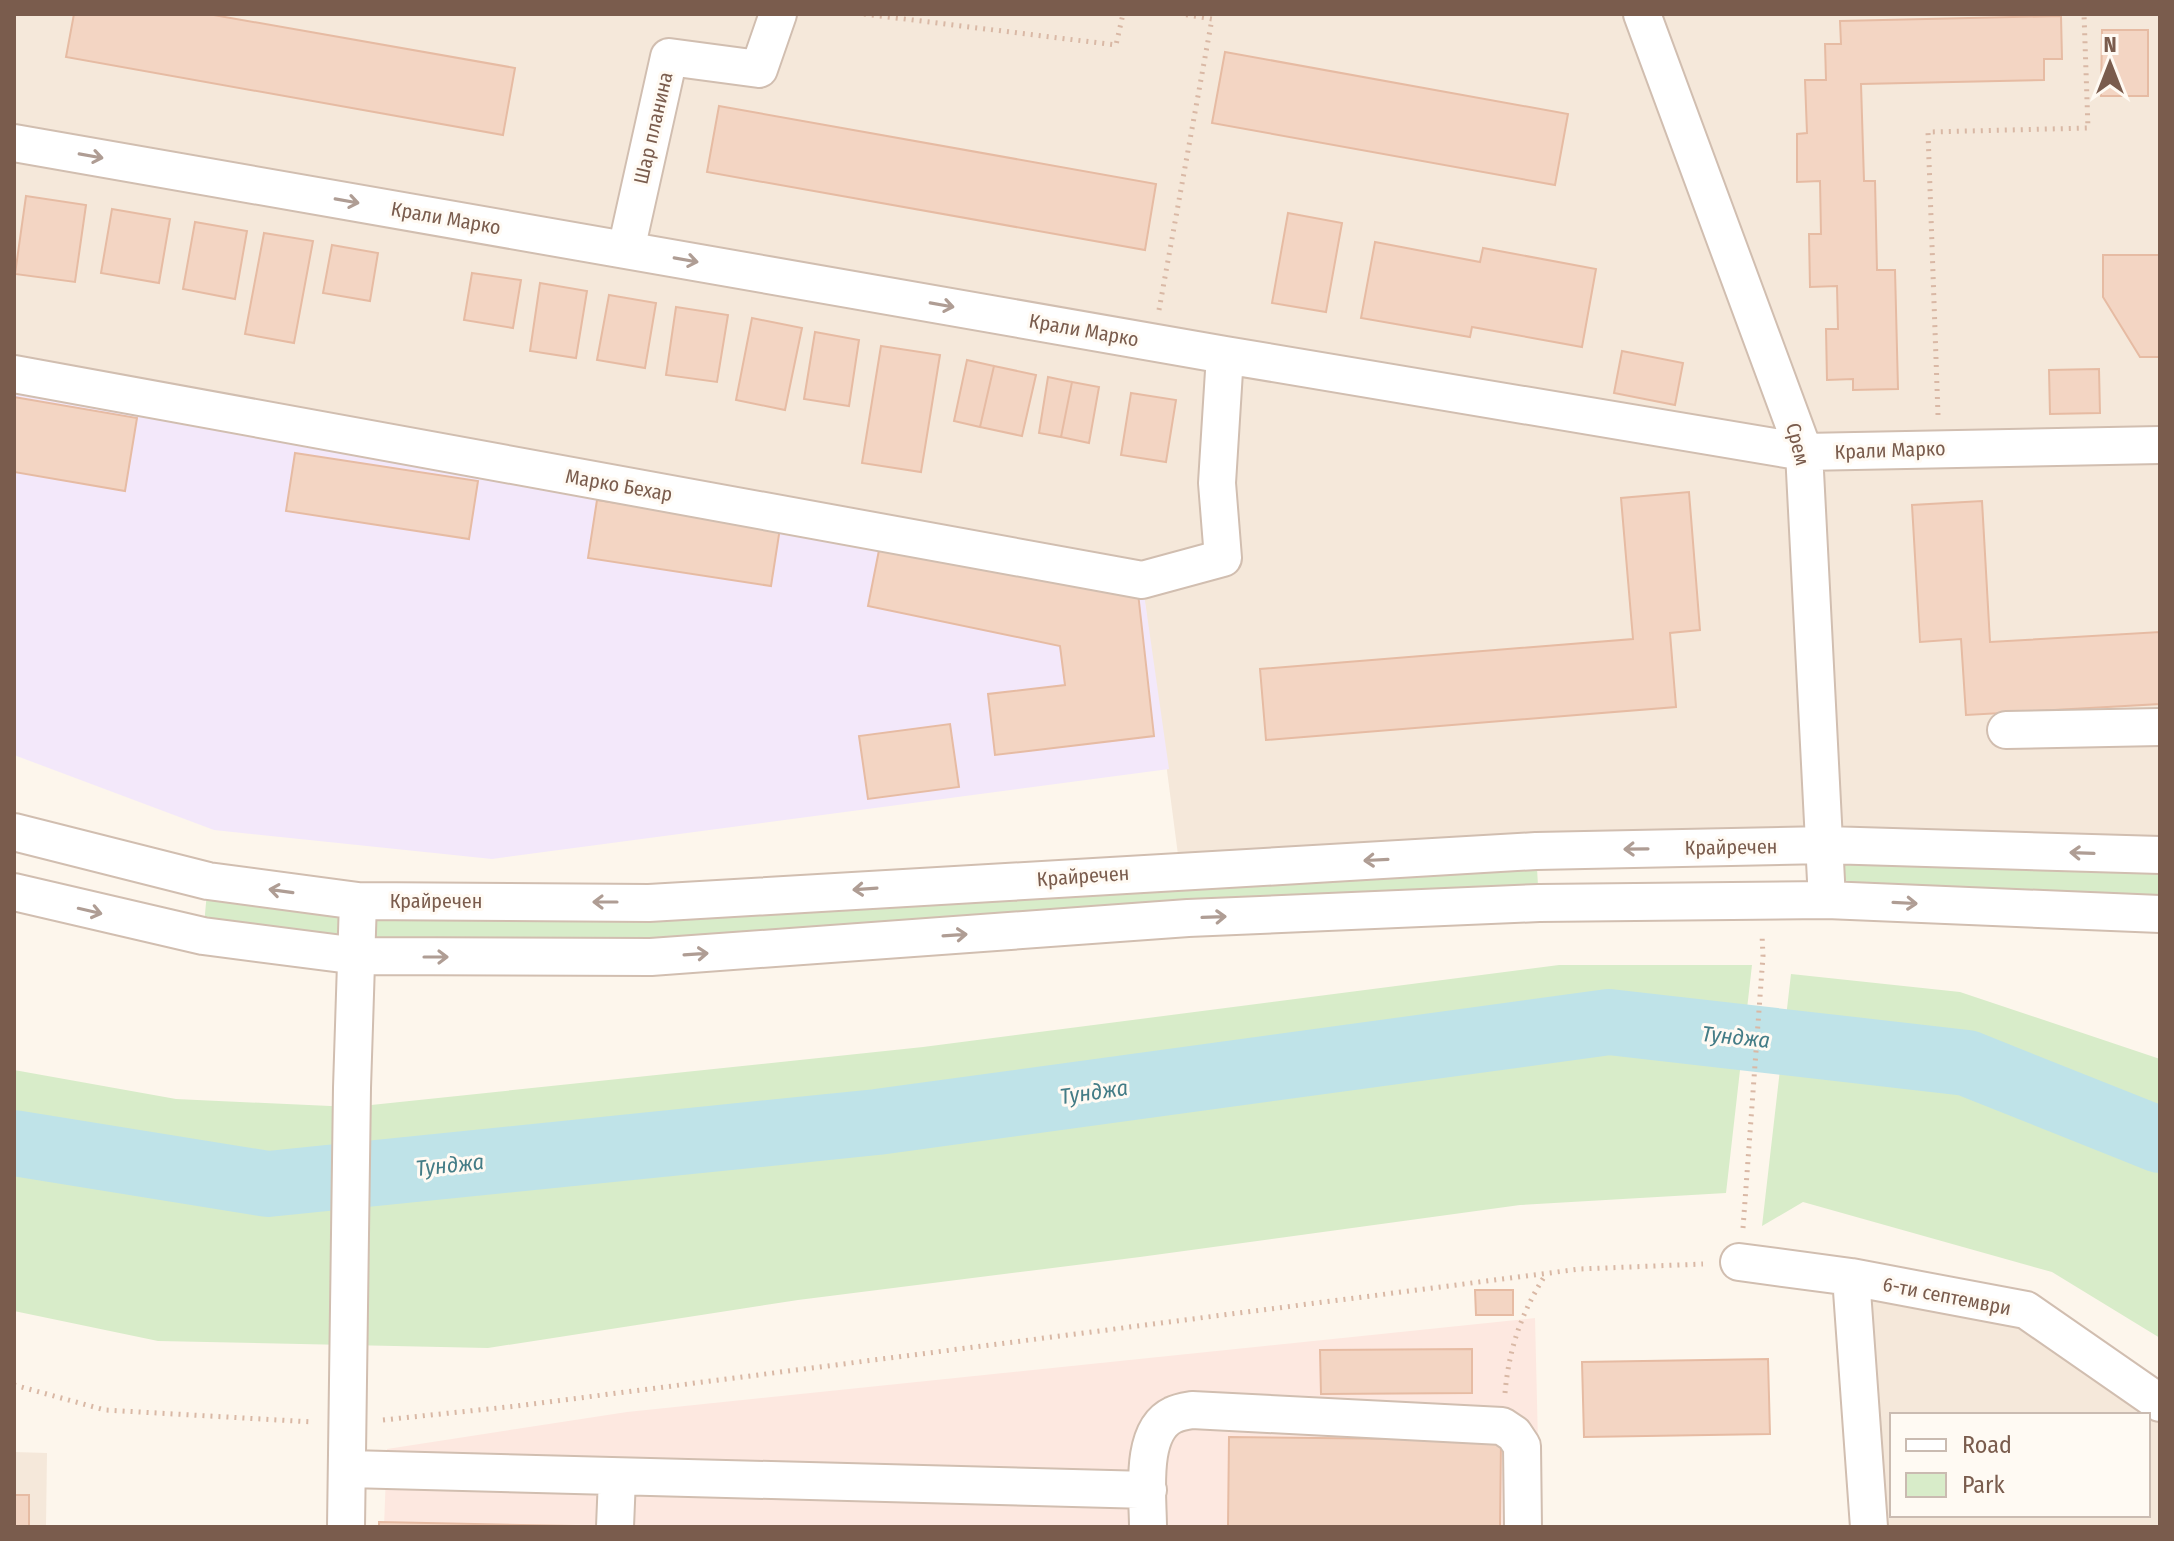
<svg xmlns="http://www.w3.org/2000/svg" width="2174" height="1541" viewBox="0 0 2174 1541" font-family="'Fira Sans Condensed',sans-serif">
<rect width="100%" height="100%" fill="#fdf6ec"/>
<!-- residential -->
<path fill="#f5e8da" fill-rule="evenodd" d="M14 14H2160V855L1180 870 1142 580 14 374Z
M1851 1277 2026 1310 2160 1403V1527H1869ZM1892 1415H2148V1515H1892Z
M14 1452 47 1453 46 1527H14Z"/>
<!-- commercial -->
<path fill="#fde8e0" d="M1535 1318 1540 1527H384L387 1449 627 1412Z"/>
<!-- education -->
<path fill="#f3e8fa" d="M14 374 1142 580 1169 769 492 859 214 830 14 755Z"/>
<!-- green -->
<path fill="#d8ecc9" d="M1826 845 2160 855V914L1827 900Z
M1536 851 1539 903 651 957 203 936 208 881 358 901Z
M1559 965H1752L1726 1193 1520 1205 1140 1257 798 1300 488 1348 158 1341 14 1311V1070L176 1099 352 1107 923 1047Z
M1791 974 1960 992 2160 1059V1338L2052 1272 1803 1202 1762 1226Z"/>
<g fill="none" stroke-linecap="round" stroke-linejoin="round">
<!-- river -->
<path stroke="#bfe3e8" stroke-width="66" d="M14 1143 268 1184 877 1122 1609 1022 1967 1063 2160 1140"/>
</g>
<!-- building -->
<path fill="#f3d5c3" stroke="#e6bba3" stroke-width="2" d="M74 14H208L515 68 503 135 66 57Z
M2061 16 2062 59H2044V80L1861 84 1864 181H1875L1877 270H1895L1898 389 1853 390V379L1827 380 1826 329H1838L1837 286 1810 287 1809 234H1821L1820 181 1797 182V134L1807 133 1805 80H1826L1825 44H1841L1840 21Z
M2102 30H2148V96H2101Z
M1225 52 1568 114 1555 185 1212 123Z
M719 106 1156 184 1145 250 707 172Z
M26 196 86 205 75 282 15 274Z
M112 209 170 219 159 283 101 273Z
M1288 213 1342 223 1326 312 1272 303Z
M195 222 247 231 235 299 183 289Z
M264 233 313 241 294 343 245 334Z
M1375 242 1480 262 1483 248 1596 269 1582 347 1472 327 1470 337 1361 318Z
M332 245 378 253 370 301 323 293Z
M2103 255H2160V357H2140L2103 297Z
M472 273 521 280 513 328 464 320Z
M540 283 587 291 576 358 530 351Z
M609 295 656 303 645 368 597 360Z
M676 307 728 315 717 382 666 375Z
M752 318 802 328 785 410 736 400Z
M815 332 859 340 849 406 804 399Z
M881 346 940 355 921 472 862 463Z
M1622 351 1683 363 1675 405 1614 393Z
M967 360 994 366 980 427 954 421Z
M994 366 1036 375 1022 436 980 427Z
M2099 369 2100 413 2050 414 2049 370Z
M1048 377 1072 382 1061 437 1039 433Z
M1072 382 1099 387 1089 443 1061 437Z
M1131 393 1176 400 1166 462 1121 455Z
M14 397 137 418 125 491 14 472Z
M295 453 478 481 469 539 286 511Z
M1689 492 1700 630 1670 633 1676 707 1266 740 1260 669 1633 639 1621 498Z
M597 500 780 528 771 586 588 558Z
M1982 501 1990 642 2160 632V704L1966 715 1961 639 1920 642 1912 505Z
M881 540 1138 593 1154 736 995 755 988 694 1065 685 1060 646 868 606Z
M950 724 959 787 868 799 859 736Z
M1475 1290H1513V1315H1476Z
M1472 1349V1393L1321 1394 1320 1350Z
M1768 1359 1770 1434 1584 1437 1582 1362Z
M1229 1437 1501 1440 1500 1527H1228Z
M14 1495H29V1527H14Z
M379 1522 575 1526V1527H379Z"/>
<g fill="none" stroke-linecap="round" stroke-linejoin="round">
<!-- minor casing -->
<g stroke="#d1beb0" stroke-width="40">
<path id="minor" d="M1642 14 1804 452 1827 900
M14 143 1225 355 1804 452 2160 445
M626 250 669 57 759 69 778 14
M14 374 1142 580 1223 558 1217 483 1225 355
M2006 730 2160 727
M14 832 208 881 358 901 649 903 1536 851 1826 845 2160 855
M14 892 203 936 358 956 651 957 1188 918 1539 903 1827 900 2160 914
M1739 1262 1851 1277 2026 1310 2160 1403
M1851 1277 1869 1527
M349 1469 1148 1490
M346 1527 352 1088 358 901
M615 1527 617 1478
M1148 1527C1148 1496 1139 1431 1173 1415 1179 1412 1186 1411 1192 1410L1502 1426 1514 1434 1522 1446 1523 1527"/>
</g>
<!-- path -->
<path stroke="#d9b8a5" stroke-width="5" stroke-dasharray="2 6" stroke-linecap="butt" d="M864 14 1116 45 1123 14
M1159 310 1212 19 1182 14
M1938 415 1928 132 2088 128 2084 14
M1743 1228 1763 956 1762 935
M14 1385 105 1410 313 1422
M1505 1393C1509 1348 1522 1311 1546 1274
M383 1420 517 1406 1580 1269 1703 1264"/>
<!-- minor -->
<use href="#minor" stroke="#fff" stroke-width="36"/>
</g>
<!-- one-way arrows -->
<defs><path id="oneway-shaft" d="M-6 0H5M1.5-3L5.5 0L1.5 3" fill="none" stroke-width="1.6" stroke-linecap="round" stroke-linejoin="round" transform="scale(2)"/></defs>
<g stroke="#af9d94">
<use href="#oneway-shaft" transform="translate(91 156) rotate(10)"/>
<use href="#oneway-shaft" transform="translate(347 201) rotate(10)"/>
<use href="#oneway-shaft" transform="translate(686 260) rotate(10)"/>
<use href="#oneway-shaft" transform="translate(942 305) rotate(10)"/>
<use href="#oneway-shaft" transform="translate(1636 849) rotate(179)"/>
<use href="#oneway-shaft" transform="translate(2082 853) rotate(-178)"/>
<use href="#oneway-shaft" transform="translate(1376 860) rotate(177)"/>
<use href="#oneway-shaft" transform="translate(865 889) rotate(176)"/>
<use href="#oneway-shaft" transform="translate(281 891) rotate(-172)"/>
<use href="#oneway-shaft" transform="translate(605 902) rotate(-180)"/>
<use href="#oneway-shaft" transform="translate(1905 903) rotate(3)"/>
<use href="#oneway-shaft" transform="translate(90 911) rotate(13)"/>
<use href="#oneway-shaft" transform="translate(1214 917) rotate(-2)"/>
<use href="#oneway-shaft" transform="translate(955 935) rotate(-4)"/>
<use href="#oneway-shaft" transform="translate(696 954) rotate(-4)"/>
<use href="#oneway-shaft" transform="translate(436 957)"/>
</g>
<g text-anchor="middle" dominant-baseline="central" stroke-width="6" stroke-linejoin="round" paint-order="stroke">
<!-- street labels -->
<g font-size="20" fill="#7a5c4d" stroke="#fffaf3">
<text transform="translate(653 128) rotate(-77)">Шар планина</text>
<text transform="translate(446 218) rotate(10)">Крали Марко</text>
<text transform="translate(1084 330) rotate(10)">Крали Марко</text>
<text transform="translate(1798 444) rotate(76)">Срем</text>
<text transform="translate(1890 450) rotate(-2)">Крали Марко</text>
<text transform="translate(619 485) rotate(10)">Марко Бехар</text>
<text transform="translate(1731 847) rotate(-1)">Крайречен</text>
<text transform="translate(1083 876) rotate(-4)">Крайречен</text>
<text x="436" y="901">Крайречен</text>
<text transform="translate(1947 1296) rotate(11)">6-ти септември</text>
</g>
<!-- water labels -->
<g font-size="22" font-style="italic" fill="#437c86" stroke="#fffaf3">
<text transform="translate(1736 1037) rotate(6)">Тунджа</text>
<text transform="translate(1094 1092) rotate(-8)">Тунджа</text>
<text transform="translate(450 1165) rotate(-6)">Тунджа</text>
</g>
</g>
<!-- border -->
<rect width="2174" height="1541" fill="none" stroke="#7a5c4d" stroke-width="32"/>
<!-- legend -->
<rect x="1890" y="1413" width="260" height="104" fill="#fffaf3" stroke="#cabbb1" stroke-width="2"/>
<rect x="1906" y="1439" width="40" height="12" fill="#ffffff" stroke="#cabbb1" stroke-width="2"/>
<text x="1962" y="1453" font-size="24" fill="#7a5c4d">Road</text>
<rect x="1906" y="1473" width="40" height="24" fill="#d8ecc9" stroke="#cabbb1" stroke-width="2"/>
<text x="1962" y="1493" font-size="24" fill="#7a5c4d">Park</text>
<!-- north arrow -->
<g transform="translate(2110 64)" stroke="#fffaf3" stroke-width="6" paint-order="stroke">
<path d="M0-6L14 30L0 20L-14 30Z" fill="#7a5c4d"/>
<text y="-12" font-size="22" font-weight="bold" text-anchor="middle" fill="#7a5c4d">N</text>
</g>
</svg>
